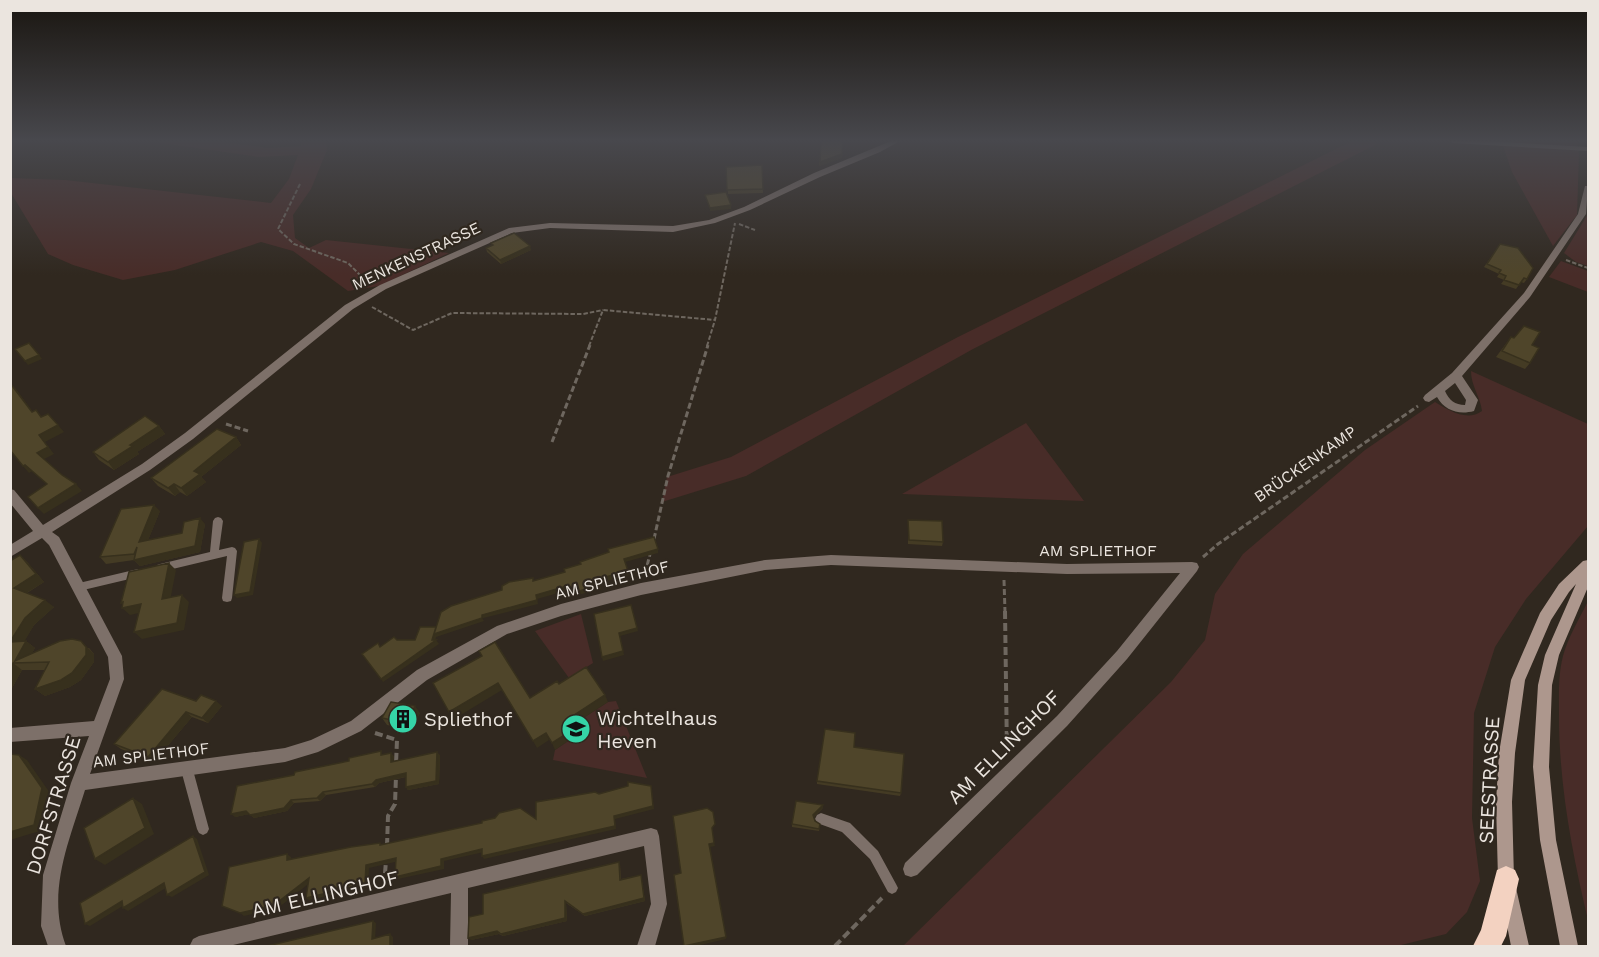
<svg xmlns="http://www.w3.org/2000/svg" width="1599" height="957" viewBox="0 0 1599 957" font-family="'Work Sans',sans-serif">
<rect width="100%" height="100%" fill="#30281f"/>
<!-- green -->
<path fill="#482c28" d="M147 141H217L268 148 301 146V141H326L327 150 311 189 293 215 295 238 309 248 326 240 449 253 379 286 348 291 293 251 261 242 175 270 123 280 73 265 48 254 11 193V178L65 180 271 203 289 179 298 155 259 157Z
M1352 141H1375L1377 144 973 349 746 476 662 502 667 477 731 457 958 337Z
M1498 141H1577L1579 154 1577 215 1553 246 1512 172 1503 146Z
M1588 214V266L1576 262 1564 253Z
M1561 261 1588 271V292L1549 277Z
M1471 371 1588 424V526L1526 599 1495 647 1474 713 1472 818 1480 881 1467 912 1446 934 1397 946H903L1171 682 1205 640 1215 594 1243 554 1365 450 1435 402C1448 410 1467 422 1482 411 1480 396 1471 386 1471 371Z
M1026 423 1084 501 902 494Z
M1588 601V920C1572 853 1559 785 1559 715 1559 696 1558 675 1563 656 1568 637 1580 618 1588 601Z
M581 614 593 663 569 678 535 631Z
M616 701 647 778 553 760 555 750 574 737 568 728 608 702Z"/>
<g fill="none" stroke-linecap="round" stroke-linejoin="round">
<!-- path-far2 -->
<path stroke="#6e675f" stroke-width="2" stroke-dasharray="4.5 2" stroke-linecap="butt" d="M300 184 278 229 294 244 348 263 363 278V284
M739 224 755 230
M1566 260 1588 268
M372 307 413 330 452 313 583 314 603 310
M589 346 603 310 715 320
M707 346 715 320 735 223"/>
<!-- path-far1 -->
<path stroke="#6e675f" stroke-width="3" stroke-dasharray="6 3" stroke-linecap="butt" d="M226 424 248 431
M552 442 590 345
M654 539 668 476 708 345
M1203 557 1218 544 1418 406
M645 574 650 554
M1004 580 1005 612"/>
<!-- path -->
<path stroke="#6e675f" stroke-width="4" stroke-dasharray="8 4" stroke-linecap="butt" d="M1005 611 1007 754
M375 733 397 740 396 764
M387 846 388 816 395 804 396 776
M384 885 386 861
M835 946 882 898"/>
<!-- lane -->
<path fill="#7d7069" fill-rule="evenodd" d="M218 517 221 518 223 521 219 550 232 547 235 548 237 551 232 598 231 601 227 602 223 601 222 598 227 556 160 572 157 571 155 568 157 565 160 564 210 552 213 521 215 518Z
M138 569 141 570 143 573 141 576 138 577 79 591 75 590 74 587 75 584 79 583Z
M187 764 191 766 193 770 209 829 207 833 203 835 199 833 197 829 181 770 183 766Z
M821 813 850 823 878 851 896 884 898 888 896 892 892 894 888 892 870 859 842 832 817 823 815 819 817 815Z"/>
<!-- street -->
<path fill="#7d7069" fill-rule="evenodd" d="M891 141H900L880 152 820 177 750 210 715 223 673 232 550 228 512 233 386 289 353 309 193 439 150 470 52 532 59 537 122 656 124 679 90 774 285 748 311 740 351 721 417 670 497 626 561 604 641 583 765 560 831 555 1067 564 1192 562 1197 563 1199 567 1197 571 1127 659 1067 726 917 875 911 877 905 875 903 869 905 863 1057 716 1117 651 1180 573 1067 574 831 565 765 570 641 595 561 616 507 634 427 680 361 731 318 752 285 762 85 790C69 842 46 892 66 946H48L41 926 43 875 71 783 89 736 10 742V728L94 721 110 679 108 657 49 545 42 538 10 557V545L33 531 10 503V489L14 490 43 525 142 464 185 433 345 305 380 285 509 228 550 223 673 226 709 220 744 207 814 173Z
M1449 141H1488L1588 147V151L1453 143Z
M1585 186H1588L1586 214 1530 297 1462 376 1478 400 1474 411C1459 415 1445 411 1437 397L1429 402 1425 401 1423 398 1425 395 1452 373 1524 293 1578 214ZM1455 383 1466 400 1465 405C1455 405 1449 400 1445 391Z
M651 828 657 830 659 836 667 904 655 946H637L651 904 644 846 468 888V946H450L451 893 229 946 190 945 193 939 199 936Z"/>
<!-- secondary -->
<path fill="#ad978d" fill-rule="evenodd" d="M1588 560V587L1559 655 1552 685 1549 767 1556 840 1578 946H1560L1540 840 1533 767 1538 685 1545 655 1576 584 1569 592 1551 620 1525 680 1515 753 1512 802 1514 879 1529 946H1511L1498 879 1496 802 1499 753 1511 680 1540 613 1559 584 1583 561Z"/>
<!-- highway -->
<path fill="#f3d2c1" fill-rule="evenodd" d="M1506 866 1515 870 1519 879 1506 936 1501 946H1473L1481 930 1497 870Z"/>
</g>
<!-- wall -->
<path fill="#443b24" d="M821 141H867V143L843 142 842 158 819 166Z
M762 165 763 193 728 194 726 167Z
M491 243 531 250 501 264 487 252 486 248 492 245Z
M1500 244 1527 279 1524 283 1521 282 1516 289 1501 284 1504 280 1497 277 1499 274 1484 267Z
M1511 337 1530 363 1525 369 1496 357Z
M159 426 165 434 137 452 139 454 114 470 99 460 93 452Z
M236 437 241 445 201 477 206 482 187 496 180 492 175 496 158 486 151 478Z
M160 511 148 540 182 533 205 524 200 552 140 566 134 560 106 564 100 557Z
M908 520 943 542 942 546 908 544Z
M20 555 28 563 44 582 27 593 54 607 34 625 24 641H26L35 648 32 653 89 648 94 654V662L81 680 70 687 45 696 35 689 45 670H22L12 688H10V561Z
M196 701 222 706 208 723 192 717 154 762 121 749 114 744Z
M420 713 411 730 387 725 382 718Z
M854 747 901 793 900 796 817 784V781Z
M384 755 394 756 393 761 440 755 439 784 408 790 406 787V777L379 783 375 787 326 795 320 801 294 803 287 811 254 818 249 814 235 817 294 775Z
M823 808 814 817 815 821 820 824 819 831 792 827V824Z
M620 864 621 879 641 875 645 901 585 916 566 903 567 921 503 936 499 934 471 940 483 914Z"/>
<!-- shaded-wall -->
<path fill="#37301d" d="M842 154V158L819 166 820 162Z
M731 205V209L710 211V208Z
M530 246 531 250 501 264 500 260Z
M39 355 42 359 28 365 25 361Z
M10 383 16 389 38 419 32 412Z
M58 425 64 432 45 442 54 454 44 459 37 453 39 435Z
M159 426 165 434 137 452 139 454 114 470 108 462 130 445Z
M236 437 241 445 201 477 206 482 187 496 181 488 194 471Z
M25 465 32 471 29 473 23 466Z
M76 484 82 491 44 514 38 508Z
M174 484 180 492 175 496 168 488Z
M154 505 160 511 145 548 139 542Z
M200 518 205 524 200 552 140 566 134 560 139 559 134 554 137 547 195 546Z
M259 539 262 543 253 595 237 598 234 595Z
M658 549V553L625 562 624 559Z
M20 555 28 563 44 582 23 595 14 588Z
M169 563 176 570 169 606 162 599Z
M628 571 629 575 599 583 598 579Z
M600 585 601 589 570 597 569 594Z
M567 586 569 590 537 599 538 604 483 618 482 615 536 595Z
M182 595 189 602 184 630 142 639 134 632Z
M45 600 54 607 34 625 20 649 10 642 25 618Z
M123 602 141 604 148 611 130 615 122 608 125 607 121 603Z
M631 605 638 631 620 636 624 655 603 661 602 657 619 633Z
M482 618 484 621 436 637 435 641 436 640 439 644 383 682 381 679 432 640 436 627Z
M26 641 35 648 26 663 15 661Z
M81 641 94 654V662L81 680 70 687 45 696 35 689Z
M13 663 22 670 12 688 10 686V667Z
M498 683 502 690 454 719 449 712Z
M605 695 608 702 568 728 565 721Z
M216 701 222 706 208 723 202 718Z
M415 706 420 713 411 730 406 723Z
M186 712 192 717 154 762 148 757Z
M571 731 574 737 555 750 552 743Z
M546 733 549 740 537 748 533 741Z
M437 752 440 755 439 784 408 790 406 787Z
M391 753 394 756 393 765 391 762Z
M19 755 27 760 50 793 43 830 10 840Z
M406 773 409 776 379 783 375 787 372 784 376 780Z
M651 786 654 809 615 819 616 829 484 859 482 856 614 816Z
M323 792 326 795 320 801 317 798Z
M133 798 142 804 154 834 105 865 95 859Z
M291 800 294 803 287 811 254 818 250 815Z
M823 805V808L813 818V815Z
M246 811 250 814 235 817 231 814Z
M193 836 197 839 209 875 172 897 167 895Z
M714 843 715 846 710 847 726 939 696 946H686L709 844Z
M482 849 484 852 444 861V869L398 879 395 877 441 859Z
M287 854 291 857V863L287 860Z
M396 858 399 861 369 868 368 887 309 900 306 898 366 865Z
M641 875 645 901 585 916 583 914Z
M309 878 312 881 278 908 244 916 240 913Z
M164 883 169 886 128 911 123 908Z
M122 901 126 904 90 926 85 924Z
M565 901 566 903 567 921 503 936 501 934Z
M373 921 376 923 375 941 372 939Z
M497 931 499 934 471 940 468 938Z
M390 934 393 937V946H390Z"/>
<!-- building -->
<path fill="#4f452a" stroke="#37301d" stroke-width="1.5" d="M821 141H843L842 154 820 162Z
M762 165 763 189 727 190 726 167Z
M726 192 731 205 710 208 705 195Z
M514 233 530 246 500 260 486 248 493 245 491 243Z
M1500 244 1518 248 1533 268 1527 279 1524 278 1519 285 1504 280 1506 276 1499 273 1501 270 1487 264Z
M1524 326 1540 332 1532 345 1539 348 1530 363 1502 351 1511 337 1514 338Z
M29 343 39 355 25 361 15 349Z
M10 383 32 412 36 410 41 417 48 414 58 425 39 435 48 447 37 453 62 475 76 484 38 508 28 497 47 484 25 465 23 466 10 450Z
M145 416 159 426 130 445 133 446 108 462 93 452Z
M217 429 236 437 194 471 200 474 181 488 174 484 168 488 151 478Z
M154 505 139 542 182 533 184 522 200 518 195 546 134 560 137 547 134 554 100 557 121 509Z
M908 520 942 521 943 542 909 540Z
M654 537 658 549 624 559 628 571 598 579 600 585 569 594 567 586 536 595 537 600 482 615V618L434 634 441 612 451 606 502 590V586L509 582 533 578V581L565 572 564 569 581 564 580 562 609 552 608 549Z
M259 539 250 592 234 595 244 542Z
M20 555 36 574 14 588 45 600 25 618 10 642V561Z
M169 563 162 599 182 595 177 623 134 632 141 604 122 608 123 602 121 603 129 572Z
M631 605 637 628 619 633 623 651 602 657 594 614Z
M420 627H436L432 640H436L381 679 362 654 378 643 380 647 394 637 397 640H415Z
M72 639 81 641 86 647V655L72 673 61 680 35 689 49 662 13 663 10 667V642L26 641 15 661 60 641Z
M495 642 530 698 557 681 559 684 586 667 605 695 565 721 571 731 552 743 546 733 533 741 498 683 449 712 433 683 482 656 479 651Z
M162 689 196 701 201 695 216 701 202 718 186 712 148 757 114 744Z
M391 702 415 706 406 723 382 718Z
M825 729 855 733 854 747 904 754 901 793 817 781Z
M381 751V755L391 753V762L437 752 436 781 406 787V773L376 780 372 784 323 792 317 798 291 800 284 808 250 815 246 811 231 814 237 786 294 775 295 772 349 761V758Z
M10 754 19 755 42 788 34 825 10 832Z
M628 782 651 786 653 806 614 816 615 826 482 856V849L441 859V866L395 877 396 858 366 865 365 884 306 898 309 878 274 905 240 913 222 906 229 867 287 854V860L351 847 380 843V845L482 823V821L495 818 499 813 520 808 536 819V802L595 792 599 794 628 786Z
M133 798 145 828 95 859 84 828Z
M796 801 823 805 813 815 815 821 820 824 819 829 792 824Z
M707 808 713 812 715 824 712 828 714 843 709 844 726 937 684 946 674 875 681 873 673 816Z
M193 836 205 872 167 895 164 883 123 908 122 901 85 924 80 903Z
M619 862 620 880 641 875 644 898 583 914 565 901V918L501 934 497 931 468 938 469 917 483 914V894Z
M373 921 372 939 390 934V946H267Z"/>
<!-- sky -->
<linearGradient id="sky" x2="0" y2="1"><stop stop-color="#1a1611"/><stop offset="0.51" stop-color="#48484d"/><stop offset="1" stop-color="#48484d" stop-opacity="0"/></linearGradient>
<rect width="1599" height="275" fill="url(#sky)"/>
<!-- icons -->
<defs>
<g id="building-disc" transform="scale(1.5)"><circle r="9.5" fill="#35d4a7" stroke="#30281f"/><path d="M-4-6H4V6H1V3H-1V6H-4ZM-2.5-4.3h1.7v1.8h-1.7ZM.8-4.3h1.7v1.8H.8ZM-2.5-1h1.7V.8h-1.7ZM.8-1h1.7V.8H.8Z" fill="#111"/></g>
<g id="school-disc" transform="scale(1.5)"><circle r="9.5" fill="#35d4a7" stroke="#30281f"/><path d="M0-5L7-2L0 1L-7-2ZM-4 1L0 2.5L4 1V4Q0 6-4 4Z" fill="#111"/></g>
</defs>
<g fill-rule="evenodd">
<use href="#building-disc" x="403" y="719"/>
<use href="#school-disc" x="576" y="729"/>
</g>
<g text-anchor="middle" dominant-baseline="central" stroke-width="4.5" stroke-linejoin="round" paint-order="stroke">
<!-- street labels -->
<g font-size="16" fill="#ebe5df" stroke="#30281f">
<text transform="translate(416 256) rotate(-25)">MENKENSTRASSE</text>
<text transform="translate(1305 464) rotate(-35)">BRÜCKENKAMP</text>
<text x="1098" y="550">AM SPLIETHOF</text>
<text transform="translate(612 580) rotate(-14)">AM SPLIETHOF</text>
<text transform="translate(151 755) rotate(-7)">AM SPLIETHOF</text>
</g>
<!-- near-poi labels -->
<g font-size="20" fill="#ebe5df" stroke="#30281f" text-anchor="start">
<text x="597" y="718">Wichtelhaus<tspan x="597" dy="23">Heven</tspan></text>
<text x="424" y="719">Spliethof</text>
</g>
<!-- near-street labels -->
<g font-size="20" fill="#ebe5df" stroke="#30281f">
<text transform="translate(1004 747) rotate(-45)">AM ELLINGHOF</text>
<text transform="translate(1489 780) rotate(-87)">SEESTRASSE</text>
<text transform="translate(53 805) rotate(-73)">DORFSTRASSE</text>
<text transform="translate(325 894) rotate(-13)">AM ELLINGHOF</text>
</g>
</g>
<!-- border -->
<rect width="1599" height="957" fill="none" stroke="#ebe5df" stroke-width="24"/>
</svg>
